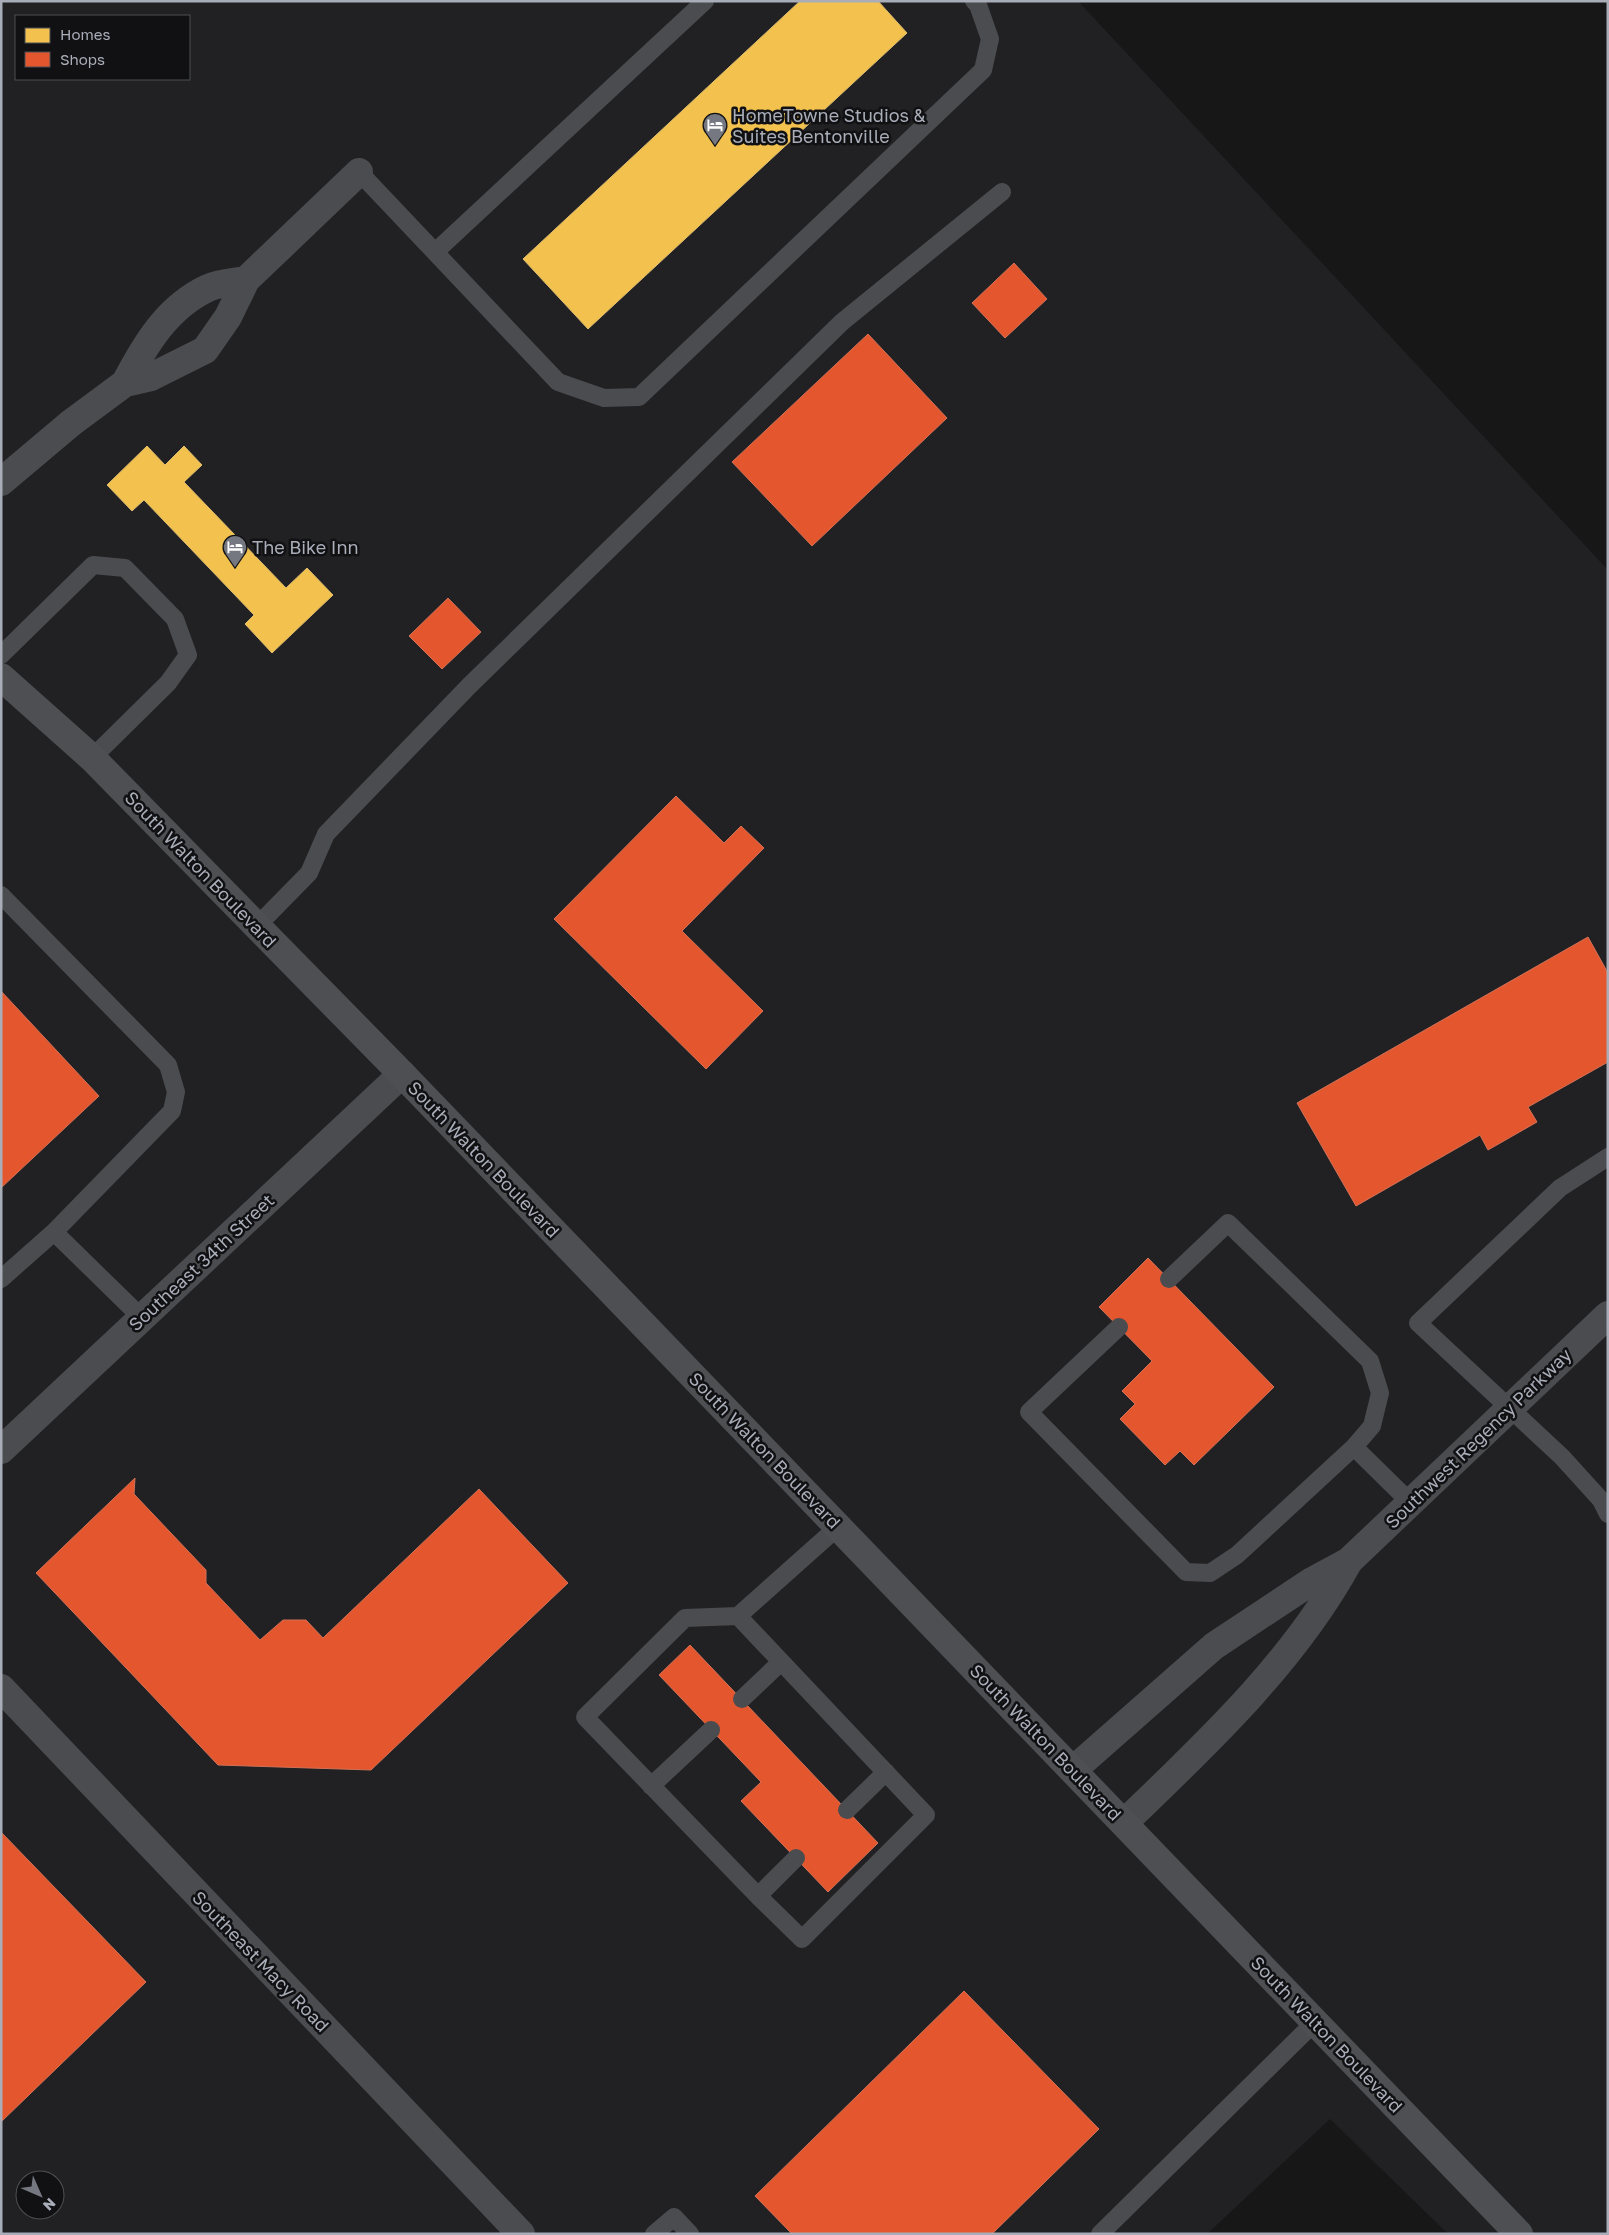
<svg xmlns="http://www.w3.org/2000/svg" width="1609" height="2235" viewBox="0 0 1609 2235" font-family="'Golos Text',sans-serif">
<rect width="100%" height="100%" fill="#171717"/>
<!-- built -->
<path fill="#212123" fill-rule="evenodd" d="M1 1H1078L1608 570V2234H1448L1330 2119 1207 2234H1ZM16 16H189V79H16ZM25 2180H55V2210H25Z"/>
<!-- homes -->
<path fill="#f2c14e" stroke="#dcbb6e" d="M800 1H878L907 33 588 329 523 259Z
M147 446 165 465 184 446 202 465 184 482 286 588 307 568 333 595 272 653 245 624 254 615 144 500 132 511 107 485Z"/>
<!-- shops -->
<path fill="#e4572e" stroke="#d27157" d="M1014 263 1047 299 1005 338 972 303Z
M868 334 947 418 812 546 732 462Z
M448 598 481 632 442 669 409 636Z
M676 796 724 843 741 826 764 848 682 931 763 1011 706 1069 554 919Z
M1588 937 1608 973V1062L1528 1107 1537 1122 1488 1150 1480 1135 1356 1206 1297 1103Z
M1 991 99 1096 1 1188Z
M1148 1258 1274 1387 1194 1465 1180 1451 1165 1465 1120 1419 1135 1404 1122 1391 1152 1361 1099 1307Z
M135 1478 134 1494 206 1570V1583L260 1640 283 1620H306L323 1638 479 1489 568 1583 371 1770 218 1765 36 1573Z
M690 1645 878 1843 828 1892 741 1801 761 1782 659 1675Z
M1 1832 146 1982 1 2122Z
M964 1991 1099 2129 992 2234H792L755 2196Z"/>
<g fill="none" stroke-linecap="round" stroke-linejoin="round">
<!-- lane -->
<path stroke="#4b4c50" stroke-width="18" d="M359 172 558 382 604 398 639 397 983 70 990 39 978 5 974 1
M435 252 705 1
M1 655 93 565 125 568 175 619 188 655 168 683 92 758
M1 895 168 1065 176 1092 172 1111 54 1232
M257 926 309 873 326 834 469 686 842 322 1002 192
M1608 1157 1560 1188 1418 1323 1562 1457 1601 1500 1608 1514
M1 1279 54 1232 142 1318
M1169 1279 1228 1223 1370 1361 1380 1393 1372 1426 1354 1447
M1119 1327 1029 1412 1186 1572 1210 1573 1237 1555 1354 1447 1410 1502
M738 1616 926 1815 802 1939 758 1896 585 1717 685 1618 738 1616 839 1526
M742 1699 781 1662
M651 1786 711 1730
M847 1810 886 1772
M758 1896 796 1858
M654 2234 674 2217 690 2234
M1100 2234 1315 2022"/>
<!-- street -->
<path stroke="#4b4c50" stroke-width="28" d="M125 383C145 345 167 307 208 288 218 283 234 282 246 280
M1 482 71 423 125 383 151 377 205 350 228 317 246 280 359 172
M1 1450 402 1074
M1 1688 521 2234
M1073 1770 1214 1646 1312 1581 1349 1561 1608 1315
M1124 1823C1206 1744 1294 1662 1349 1561"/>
<!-- primary -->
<path stroke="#4d4f52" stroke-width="28" d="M1 677 92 758 402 1074 1519 2234"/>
</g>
<!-- icons -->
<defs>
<g id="hotel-pin" transform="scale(1.25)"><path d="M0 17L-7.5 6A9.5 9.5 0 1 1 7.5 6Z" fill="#757880" stroke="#111113"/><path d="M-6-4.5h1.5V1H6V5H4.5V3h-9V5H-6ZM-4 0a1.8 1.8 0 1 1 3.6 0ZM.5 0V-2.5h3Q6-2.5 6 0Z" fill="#fff"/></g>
</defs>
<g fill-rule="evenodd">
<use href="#hotel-pin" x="715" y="125"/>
<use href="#hotel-pin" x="235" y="547"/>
</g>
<g text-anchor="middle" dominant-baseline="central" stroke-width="5" stroke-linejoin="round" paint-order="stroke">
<!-- poi labels -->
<g font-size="18" fill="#a8adb8" stroke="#111113" text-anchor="start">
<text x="732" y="115">HomeTowne Studios &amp;<tspan x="732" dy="21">Suites Bentonville</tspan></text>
<text x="252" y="547">The Bike Inn</text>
</g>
<!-- street labels -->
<g font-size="18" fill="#a8adb8" stroke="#111113">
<text transform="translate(201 869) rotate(46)">South Walton Boulevard</text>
<text transform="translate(484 1159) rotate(46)">South Walton Boulevard</text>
<text transform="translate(201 1262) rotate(-43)">Southeast 34th Street</text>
<text transform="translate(1478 1438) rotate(-44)">Southwest Regency Parkway</text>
<text transform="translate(765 1450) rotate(46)">South Walton Boulevard</text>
<text transform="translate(1046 1742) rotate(46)">South Walton Boulevard</text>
<text transform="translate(261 1961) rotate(46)">Southeast Macy Road</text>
<text transform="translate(1327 2034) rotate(46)">South Walton Boulevard</text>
</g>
</g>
<!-- border -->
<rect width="1609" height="2235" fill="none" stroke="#a8adb8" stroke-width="5"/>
<!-- legend -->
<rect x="15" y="15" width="175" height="65" fill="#111113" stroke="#4d4f55"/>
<rect x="25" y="28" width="25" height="15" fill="#f2c14e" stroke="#4d4f55"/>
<text x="60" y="40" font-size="15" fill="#a8adb8">Homes</text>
<rect x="25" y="52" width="25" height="15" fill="#e4572e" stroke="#4d4f55"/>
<text x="60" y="65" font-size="15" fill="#a8adb8">Shops</text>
<!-- north arrow -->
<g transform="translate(40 2195) rotate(135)"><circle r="24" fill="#111113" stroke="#4d4f55"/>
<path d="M0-4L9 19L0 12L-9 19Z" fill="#757880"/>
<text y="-8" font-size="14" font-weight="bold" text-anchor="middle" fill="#a8adb8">N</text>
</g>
</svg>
